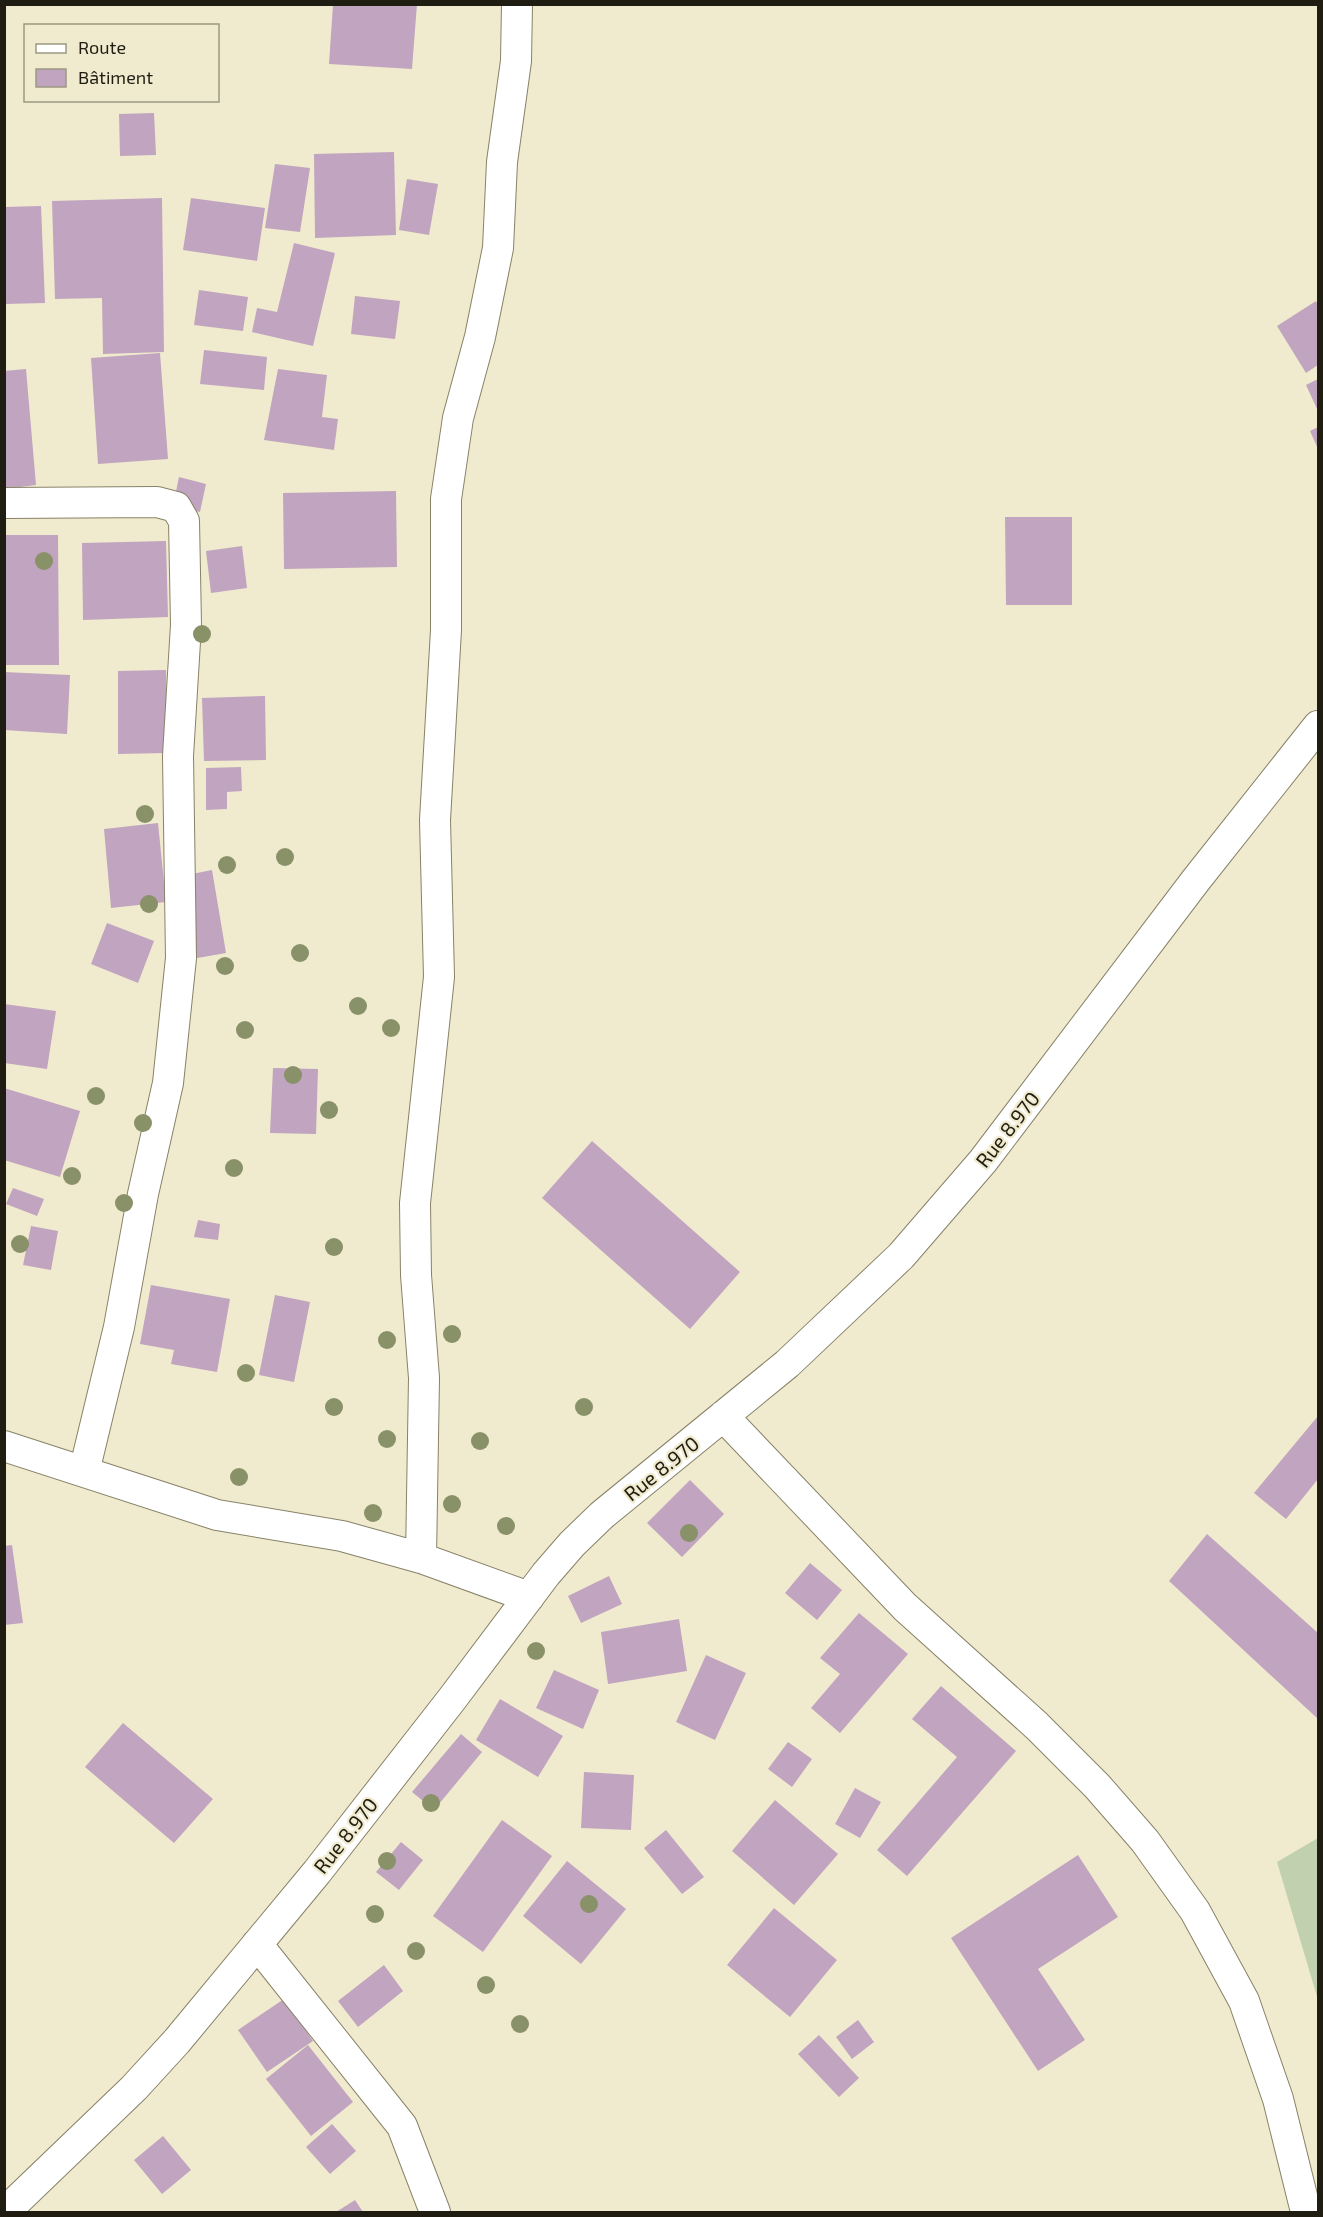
<svg xmlns="http://www.w3.org/2000/svg" width="1323" height="2217" viewBox="0 0 1323 2217" font-family="'Exo 2',sans-serif">
<rect width="100%" height="100%" fill="#f0ebce"/>
<!-- green -->
<path fill="#c1d1b0" d="M1318 1838V2000L1277 1862Z"/>
<!-- building -->
<path fill="#c1a4bf" d="M333 4H417L412 69 329 64Z
M154 113 156 155 120 156 119 114Z
M394 152 396 235 315 238 314 154Z
M275 164 310 168 300 232 265 228Z
M407 179 438 184 429 235 399 230Z
M162 198 164 352 103 354 102 298 55 299 52 201Z
M191 198 265 208 257 261 183 250Z
M41 206 45 303 4 304V207Z
M294 243 335 253 313 346 252 332 257 308 277 312Z
M199 290 248 297 243 331 194 325Z
M355 296 400 301 395 339 351 334Z
M1316 301 1318 305V365L1306 373 1277 326Z
M204 350 267 357 264 390 200 384Z
M160 353 168 459 98 464 91 358Z
M26 369 36 485 4 489V371Z
M278 369 327 375 322 417 338 419 334 450 264 440Z
M1318 379V411L1306 385Z
M1318 427V449L1310 431Z
M179 477 206 484 200 512 173 506Z
M396 491 397 567 284 569 283 493Z
M1005 517H1072V605H1006Z
M4 535H58L59 665H4Z
M166 541 168 617 83 620 82 543Z
M242 546 247 588 211 593 206 551Z
M166 670 167 753 118 754V671Z
M4 672 70 675 67 734 4 730Z
M265 696 266 760 204 761 202 698Z
M241 767 242 791 227 792V809L206 810V768Z
M158 823 166 902 111 908 104 829Z
M212 870 226 953 186 960 172 878Z
M107 923 154 941 138 983 91 964Z
M4 1004 56 1011 47 1069 4 1063Z
M273 1068 318 1069 316 1134 270 1133Z
M4 1088 80 1111 60 1177 4 1160Z
M592 1141 740 1272 690 1329 542 1198Z
M13 1188 44 1199 37 1216 6 1204Z
M198 1220 220 1224 218 1240 194 1237Z
M31 1226 58 1231 51 1270 23 1265Z
M151 1285 230 1299 217 1372 171 1364 174 1350 140 1344Z
M275 1295 310 1302 294 1382 259 1375Z
M1318 1416V1479L1286 1519 1254 1493Z
M690 1480 724 1514 682 1557 647 1523Z
M1207 1534 1318 1633V1719L1169 1581Z
M12 1545 23 1623 4 1625V1546Z
M810 1563 842 1590 817 1620 785 1593Z
M609 1576 622 1604 581 1623 568 1596Z
M859 1613 908 1654 840 1733 811 1708 840 1674 820 1658Z
M679 1619 687 1671 608 1684 601 1632Z
M706 1655 746 1673 715 1740 676 1722Z
M554 1670 599 1690 583 1729 536 1708Z
M941 1686 1016 1751 907 1876 877 1850 957 1757 912 1719Z
M500 1699 563 1736 538 1777 476 1740Z
M123 1723 213 1799 174 1843 85 1767Z
M461 1734 482 1752 434 1810 412 1792Z
M788 1742 812 1759 792 1787 768 1769Z
M584 1772 634 1775 631 1830 581 1828Z
M855 1788 881 1802 860 1838 835 1824Z
M775 1800 838 1854 794 1905 732 1851Z
M502 1820 552 1856 483 1952 433 1916Z
M666 1830 704 1877 682 1894 644 1848Z
M401 1842 423 1860 399 1890 376 1872Z
M1078 1855 1118 1917 1038 1969 1085 2040 1038 2071 951 1938Z
M567 1861 626 1909 581 1964 523 1916Z
M774 1908 837 1960 790 2017 727 1965Z
M384 1965 403 1991 358 2027 338 2001Z
M284 1999 313 2041 267 2072 238 2030Z
M858 2020 874 2042 852 2059 836 2037Z
M819 2035 859 2078 839 2097 798 2054Z
M308 2045 353 2102 311 2136 266 2079Z
M332 2124 356 2151 330 2174 306 2147Z
M163 2136 191 2170 162 2194 134 2160Z
M355 2200 363 2212H336Z"/>
<g fill="none" stroke-linecap="round" stroke-linejoin="round">
<!-- street casing -->
<g stroke="#878268" stroke-width="32">
<path id="street" d="M4 503 157 502 176 507 184 521 186 625 178 756 181 958 168 1083 143 1194 119 1327 84 1472
M723 1416 905 1607 1037 1726 1097 1786 1145 1841 1195 1911 1244 2001 1278 2099 1306 2212
M4 1446 217 1515 342 1536 421 1558 529 1597
M421 1558 424 1378 416 1275 415 1203 439 977 435 820 446 630V499L458 418 480 337 498 248 502 162 516 61 517 4
M257 1944 402 2126 435 2212
M5 2212 134 2088 177 2041 317 1872 452 1699 546 1574 572 1544 602 1515 787 1364 901 1256 983 1161 1196 880 1318 726"/>
</g>
<!-- street -->
<use href="#street" stroke="#fff" stroke-width="30"/>
</g>
<!-- trees -->
<g fill="#899168">
<circle cx="44" cy="561" r="9"/>
<circle cx="202" cy="634" r="9"/>
<circle cx="145" cy="814" r="9"/>
<circle cx="285" cy="857" r="9"/>
<circle cx="227" cy="865" r="9"/>
<circle cx="149" cy="904" r="9"/>
<circle cx="300" cy="953" r="9"/>
<circle cx="225" cy="966" r="9"/>
<circle cx="358" cy="1006" r="9"/>
<circle cx="391" cy="1028" r="9"/>
<circle cx="245" cy="1030" r="9"/>
<circle cx="293" cy="1075" r="9"/>
<circle cx="96" cy="1096" r="9"/>
<circle cx="329" cy="1110" r="9"/>
<circle cx="143" cy="1123" r="9"/>
<circle cx="234" cy="1168" r="9"/>
<circle cx="72" cy="1176" r="9"/>
<circle cx="124" cy="1203" r="9"/>
<circle cx="20" cy="1244" r="9"/>
<circle cx="334" cy="1247" r="9"/>
<circle cx="452" cy="1334" r="9"/>
<circle cx="387" cy="1340" r="9"/>
<circle cx="246" cy="1373" r="9"/>
<circle cx="334" cy="1407" r="9"/>
<circle cx="584" cy="1407" r="9"/>
<circle cx="387" cy="1439" r="9"/>
<circle cx="480" cy="1441" r="9"/>
<circle cx="239" cy="1477" r="9"/>
<circle cx="452" cy="1504" r="9"/>
<circle cx="373" cy="1513" r="9"/>
<circle cx="506" cy="1526" r="9"/>
<circle cx="689" cy="1533" r="9"/>
<circle cx="536" cy="1651" r="9"/>
<circle cx="431" cy="1803" r="9"/>
<circle cx="387" cy="1861" r="9"/>
<circle cx="589" cy="1904" r="9"/>
<circle cx="375" cy="1914" r="9"/>
<circle cx="416" cy="1951" r="9"/>
<circle cx="486" cy="1985" r="9"/>
<circle cx="520" cy="2024" r="9"/>
</g>
<g text-anchor="middle" dominant-baseline="central" stroke-width="4.5" stroke-linejoin="round" paint-order="stroke">
<!-- street labels -->
<g font-size="20" fill="#1f1d12" stroke="#f0ebce">
<text transform="translate(1007 1129) rotate(-52)">Rue 8.970</text>
<text transform="translate(661 1468) rotate(-39)">Rue 8.970</text>
<text transform="translate(345 1835) rotate(-52)">Rue 8.970</text>
</g>
</g>
<!-- border -->
<rect width="1323" height="2217" fill="none" stroke="#1f1d12" stroke-width="12"/>
<!-- legend -->
<rect x="24" y="24" width="195" height="78" fill="#f0ebce" stroke="#9c9983" stroke-width="1.5"/>
<rect x="36" y="44" width="30" height="9" fill="#ffffff" stroke="#9c9983" stroke-width="1.5"/>
<text x="78" y="54" font-size="18" fill="#1f1d12">Route</text>
<rect x="36" y="69" width="30" height="18" fill="#c1a4bf" stroke="#9c9983" stroke-width="1.5"/>
<text x="78" y="84" font-size="18" fill="#1f1d12">Bâtiment</text>
</svg>
